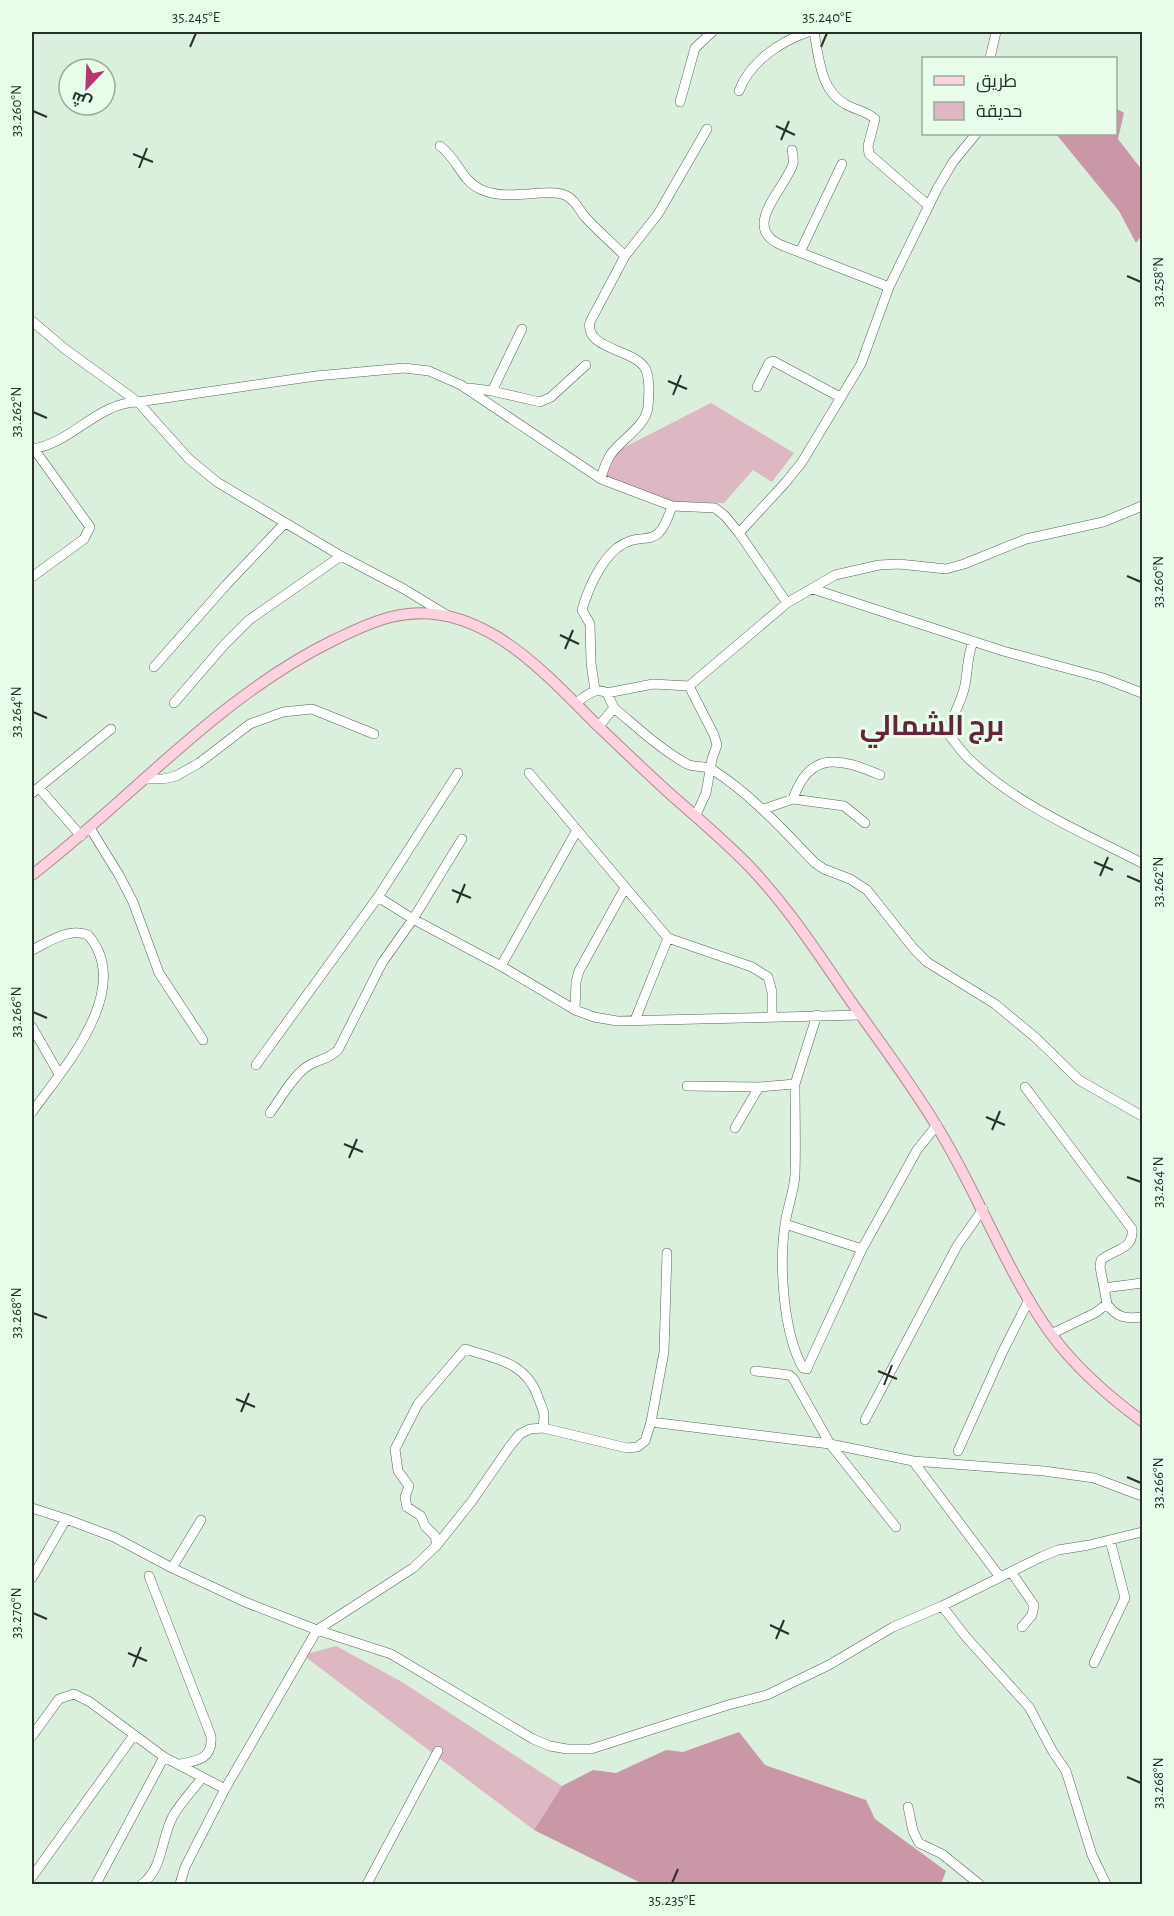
<svg xmlns="http://www.w3.org/2000/svg" width="1174" height="1916" viewBox="0 0 1174 1916" font-family="'Alegreya Sans',Cairo,sans-serif">
<rect width="100%" height="100%" fill="#daf0dc"/>
<!-- green -->
<path fill="#ddb7c2" d="M711 403 794 453 772 482 753 470 724 503 674 502 606 477 617 451Z
M336 1646 402 1682 562 1786 534 1830 303 1655Z"/>
<!-- forest -->
<path fill="#ca97a7" d="M1116 108 1124 113 1118 139 1142 170V235L1136 243 1119 211 1056 134H1116Z
M739 1732 765 1765 866 1800 875 1819 946 1871 941 1884H643L534 1830 562 1786 593 1770 616 1773 666 1750 683 1752Z"/>
<g fill="none" stroke-linecap="round" stroke-linejoin="round">
<!-- minor casing -->
<g stroke="#536555" stroke-width="10">
<path id="minor" d="M814 32C819 57 820 90 845 104 855 110 867 111 875 119L868 146 869 154 929 206
M990 58 996 32
M739 91C750 62 779 42 808 32
M680 102 695 48 712 32
M440 146C457 158 461 180 480 189 507 203 548 186 567 196 575 200 580 211 585 217 598 231 612 243 625 256
M792 150C793 155 794 160 793 164 785 189 740 227 781 245L889 287
M800 252 842 164
M32 321 65 349 138 402 189 459 217 482 341 556 404 589 445 614
M757 387 769 363 773 361 840 397
M469 388 492 391 540 402 551 397 586 365
M492 391 522 329
M32 449C71 444 98 402 138 402L316 376 404 368 429 371 461 385 601 479 672 506 715 508 725 516 739 533 787 603
M601 479C603 470 606 462 611 454 622 439 646 426 648 407 649 396 650 380 646 370 637 349 584 350 590 322L625 256 658 214 707 129
M739 533 786 482 802 462 861 364 889 287 937 189 953 162 976 134
M32 577 84 539 90 527 34 449
M813 589 1003 651 1103 678 1142 693
M973 642C967 656 968 670 965 685 962 703 950 716 949 735 955 742 960 750 967 757 1016 805 1082 832 1142 863
M154 667 226 585 285 523
M689 686 714 735 717 745 712 759 706 793 696 815
M595 690 591 663 590 624 582 610C588 589 600 562 617 548 645 527 656 556 672 506
M174 703 225 644 249 620 341 556
M576 703C586 696 595 686 607 693L653 684 689 686 787 603 835 575 879 565 899 564 946 569 964 564 1026 539 1103 522 1142 506
M614 708C638 728 660 749 687 764 695 768 706 765 713 770 752 795 783 830 815 863L824 869 850 879 867 890 914 949 927 962 995 1004 1036 1038 1079 1080 1142 1116
M599 726 614 708 607 693
M458 773 378 897 413 919 501 966 575 1010 594 1017 617 1021 861 1015
M529 773 668 938 752 967 768 977 772 992V1016
M145 779H163L176 776 199 763 250 724 283 712 312 709 374 734
M39 788 81 836
M32 793 111 729
M793 799C810 750 840 758 880 775
M764 809 793 799 844 806 865 823
M90 828 119 875 133 902 159 973 203 1040
M32 950C49 942 69 927 88 935 135 989 63 1069 32 1112
M501 966 577 830
M575 1010 576 982 579 971 625 888
M635 1020 668 938
M32 1027 59 1074
M256 1065 378 897
M795 1084C795 1114 796 1145 795 1175 794 1192 787 1208 785 1225 779 1264 783 1333 803 1368L807 1369 809 1364 862 1249 917 1150 937 1125
M687 1086 759 1087 795 1084 817 1015
M1025 1087 1132 1229C1134 1250 1114 1249 1101 1260L1100 1267 1104 1288
M270 1113C281 1098 291 1079 305 1068 315 1060 328 1060 338 1050L382 963 413 919 462 839
M735 1128 759 1087
M785 1224 862 1249
M1107 1304C1117 1318 1126 1319 1142 1317
M1051 1334 1095 1313 1107 1304 1104 1288 1142 1283
M755 1371 789 1375 793 1378 830 1444 896 1527
M865 1420 957 1246 983 1209
M651 1422 830 1444 913 1461 1044 1471 1094 1478 1142 1496
M958 1451 1003 1351 1029 1300
M913 1461 1000 1577
M32 1508 66 1519 114 1537 172 1568 245 1602 317 1630 391 1654 533 1739 550 1746 567 1749H591L728 1705 767 1695 829 1665 893 1627 942 1606 1041 1557 1058 1550 1089 1545 1142 1532
M437 1545 435 1536 425 1526 421 1516 407 1507 405 1497 409 1486 398 1471 395 1449 418 1404 465 1349C496 1359 526 1362 538 1397 544 1413 545 1411 543 1428
M172 1568 201 1520
M1012 1573 1034 1605 1032 1615 1022 1627
M149 1576 211 1736C213 1759 198 1761 179 1764
M32 1578 66 1519
M942 1606 966 1637 1029 1707 1053 1752 1066 1771 1092 1855 1106 1884
M1094 1663 1125 1598 1110 1540
M32 1736 59 1699 74 1694 90 1702 164 1757
M908 1807 913 1831 919 1843 942 1854 979 1884
M32 1877 134 1735
M96 1884 164 1757 225 1789 317 1630 413 1568 437 1545 472 1501 510 1446 520 1434 530 1429 543 1428 627 1448 637 1447 645 1441 651 1422 664 1352 667 1253
M142 1884C163 1869 161 1838 173 1816 181 1802 193 1790 202 1778
M180 1884 185 1867 225 1789
M367 1884 438 1751"/>
</g>
<!-- major casing -->
<g stroke="#b28692" stroke-width="12">
<path id="major" d="M32 875C132 798 217 698 332 641 351 632 370 622 391 617 477 595 543 671 598 726 621 748 644 770 668 792 695 816 724 840 750 867 788 907 819 955 850 1000 879 1041 910 1082 936 1125 978 1192 1005 1270 1051 1334 1076 1368 1108 1396 1142 1421"/>
</g>
<!-- minor -->
<use href="#minor" stroke="#fff" stroke-width="9"/>
<!-- major -->
<use href="#major" stroke="#fdd2e0" stroke-width="10"/>
</g>
<!-- ticks -->
<path fill="none" stroke="#283029" stroke-width="2" d="M190 47 196 33M821 47 827 33M33 111 47 117M776 126 795 135M781 140 789 121M133 154 153 162M139 168 147 148M1127 276 1141 282M668 381 687 389M673 395 681 375M33 412 47 418M1127 576 1141 582M560 635 579 644M565 649 573 630M33 712 47 718M1094 862 1113 870M1100 876 1108 857M1127 876 1141 882M452 890 471 898M457 903 465 884M33 1012 47 1018M986 1117 1005 1125M992 1130 1000 1111M344 1144 363 1152M349 1158 357 1139M1127 1177 1141 1182M33 1313 47 1318M878 1371 897 1379M884 1385 892 1365M236 1399 255 1407M241 1412 249 1393M1127 1477 1141 1483M33 1613 47 1619M770 1625 789 1634M776 1639 784 1620M128 1653 147 1661M133 1667 141 1647M1127 1777 1141 1783M672 1883 678 1869"/>
<g text-anchor="middle" dominant-baseline="central" stroke-width="6" stroke-linejoin="round" paint-order="stroke">
<!-- district labels -->
<g font-size="28" font-weight="bold" fill="#65233d" stroke="#e7fde9">
<text x="932" y="727">برج الشمالي</text>
</g>
</g>
<!-- border -->
<rect width="1174" height="1916" fill="none" stroke="#e7fde9" stroke-width="66"/>
<!-- legend -->
<rect x="922" y="57" width="195" height="78" fill="#e7fde9" stroke="#9bab9c" stroke-width="1.5"/>
<rect x="934" y="76" width="30" height="9" fill="#fdd2e0" stroke="#9bab9c" stroke-width="1.5"/>
<text x="976" y="87" font-size="18" fill="#283029">طريق</text>
<rect x="934" y="102" width="30" height="18" fill="#ddb7c2" stroke="#9bab9c" stroke-width="1.5"/>
<text x="976" y="117" font-size="18" fill="#283029">حديقة</text>
<!-- north arrow -->
<g transform="translate(87 87) rotate(203)"><circle r="28" fill="#e7fde9" stroke="#9bab9c" stroke-width="1.5"/>
<path d="M0-4.5L10 22L0 15L-10 22Z" fill="#bd346f"/>
<text y="-9" font-size="16" font-weight="bold" text-anchor="middle" fill="#283029">ش</text>
</g>
<rect x="33" y="33" width="1108" height="1850" fill="none" stroke="#283029" stroke-width="2"/>
<g font-size="15" text-anchor="middle" fill="#283029">
<text x="196" y="22">35.245°E</text>
<text x="827" y="22">35.240°E</text>
<text transform="translate(16 111) rotate(-90)" y="5">33.260°N</text>
<text transform="translate(1158 282) rotate(-90)" y="5">33.258°N</text>
<text transform="translate(16 412) rotate(-90)" y="5">33.262°N</text>
<text transform="translate(1158 582) rotate(-90)" y="5">33.260°N</text>
<text transform="translate(16 712) rotate(-90)" y="5">33.264°N</text>
<text transform="translate(1158 882) rotate(-90)" y="5">33.262°N</text>
<text transform="translate(16 1012) rotate(-90)" y="5">33.266°N</text>
<text transform="translate(1158 1182) rotate(-90)" y="5">33.264°N</text>
<text transform="translate(16 1313) rotate(-90)" y="5">33.268°N</text>
<text transform="translate(1158 1483) rotate(-90)" y="5">33.266°N</text>
<text transform="translate(16 1613) rotate(-90)" y="5">33.270°N</text>
<text transform="translate(1158 1783) rotate(-90)" y="5">33.268°N</text>
<text x="672" y="1905">35.235°E</text>
</g>
</svg>
